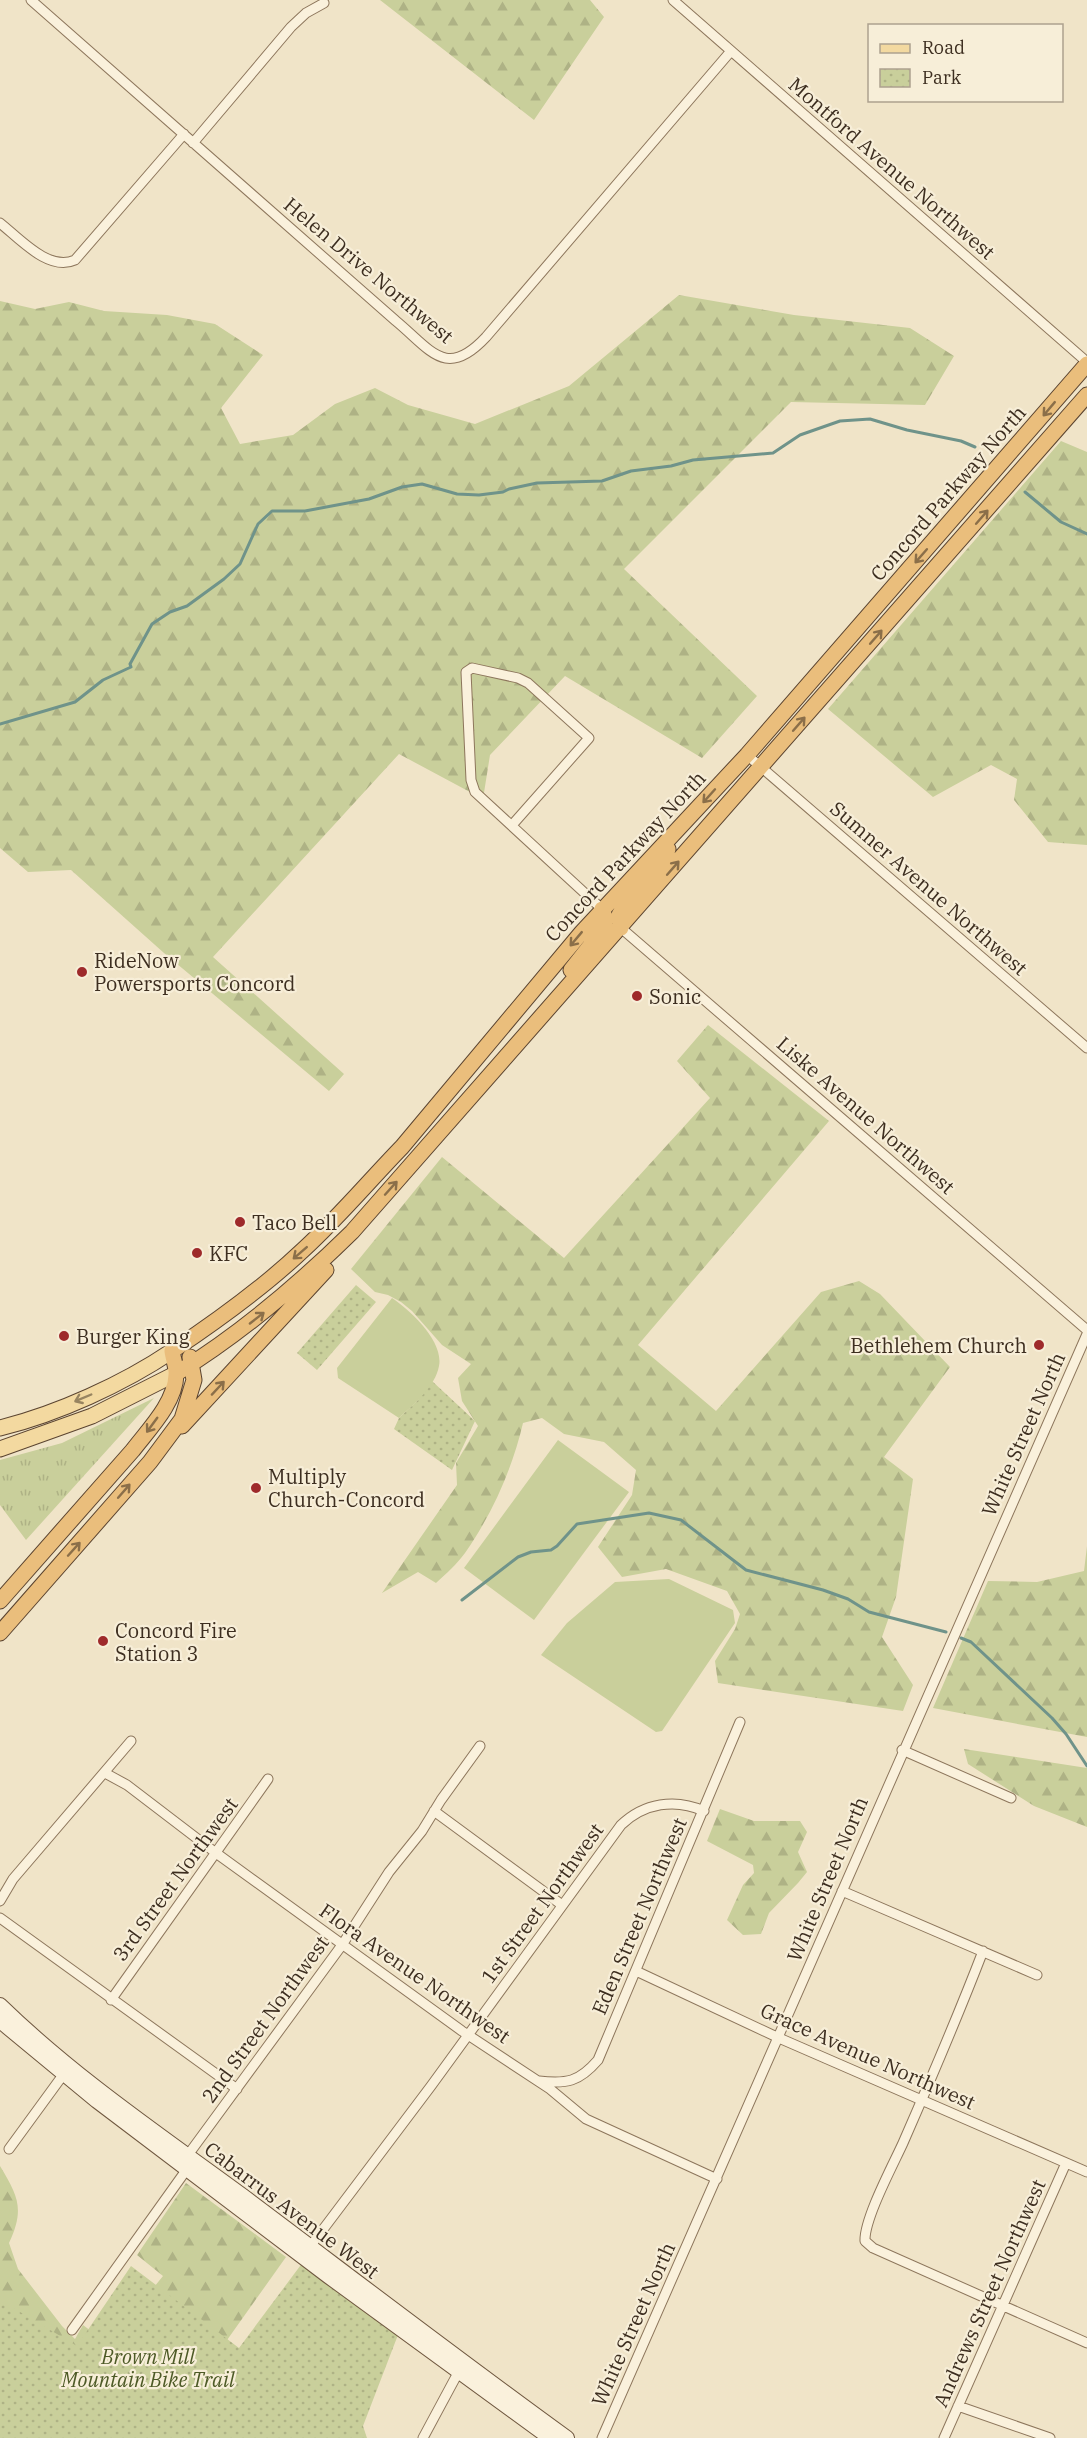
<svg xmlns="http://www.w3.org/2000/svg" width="1087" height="2438" viewBox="0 0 1087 2438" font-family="'IBM Plex Serif',serif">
<defs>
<pattern id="grass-tufts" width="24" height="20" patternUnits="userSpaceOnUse" patternTransform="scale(1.5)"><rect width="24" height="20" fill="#c9cf9b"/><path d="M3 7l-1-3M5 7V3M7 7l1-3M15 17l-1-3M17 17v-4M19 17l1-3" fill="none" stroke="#aeb285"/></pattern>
<pattern id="forest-firs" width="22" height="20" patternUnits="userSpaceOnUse" patternTransform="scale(1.5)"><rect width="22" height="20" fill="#c9cf9b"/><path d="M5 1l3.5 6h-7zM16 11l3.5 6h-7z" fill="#aeb285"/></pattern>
<pattern id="park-dots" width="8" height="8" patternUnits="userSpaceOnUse" patternTransform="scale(1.5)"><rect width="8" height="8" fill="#c9cf9b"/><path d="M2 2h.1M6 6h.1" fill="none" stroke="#aeb285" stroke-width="1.8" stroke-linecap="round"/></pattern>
</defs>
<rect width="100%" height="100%" fill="#f0e4c8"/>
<!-- grass -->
<path fill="url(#grass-tufts)" d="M154 1398 26 1540 0 1505V1460L62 1443Z"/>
<!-- forest -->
<path fill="url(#forest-firs)" d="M380 0H590L604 17 534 120Z
M679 295 794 315 910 328 954 356 925 405 791 402 624 569 757 696 702 758 565 676 490 755 483 799 399 754 213 957 344 1074 329 1091 164 953 71 870 28 872 0 848V301L35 309 69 302 104 311 167 315 215 324 263 355 221 408 240 444 293 435 335 404 375 388 408 405 475 424 569 386Z
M1061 441 1087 452V845L1048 842 1014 800 1017 779 991 765 933 797 828 709Z
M708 1025 829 1121 638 1345 716 1411 821 1292 859 1281 880 1294 950 1367 884 1457 913 1479 896 1597 882 1637 913 1685 903 1711 718 1683 715 1661 735 1629 740 1614 727 1591 666 1569 622 1577 598 1547 632 1495 636 1470 604 1442 564 1434 542 1418 523 1423C512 1470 492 1514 465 1553 457 1564 446 1574 436 1583L418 1572 382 1593 457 1485 456 1463 478 1426 462 1401 458 1378 471 1364 442 1345 412 1311 401 1302 388 1295 375 1292 351 1269 442 1157 564 1258 710 1098 677 1061Z
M1087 1546V1737L933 1708 988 1581 1037 1582 1084 1571Z
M964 1749 1087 1768V1827L1034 1806 968 1764Z
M720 1809 754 1821H800L807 1832 798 1852 807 1872 798 1883 769 1913 761 1934 743 1935 727 1920 743 1885 754 1873 753 1865 707 1841Z
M0 2166C18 2196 25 2209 9 2243L18 2269 62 2326 75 2339 83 2325 108 2344 163 2276 137 2255 186 2183 286 2257 188 2395 0 2377Z"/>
<!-- park -->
<path fill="url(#park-dots)" d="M356 1285 376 1302 317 1370 297 1353Z
M432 1381 475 1421 452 1470 394 1429 399 1418 417 1401Z
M306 2258 401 2327 363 2426 367 2438H0V2300L77 2346 131 2266 239 2348Z"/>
<!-- pitch -->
<path fill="#c9cf9b" d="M392 1298C410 1310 444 1341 439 1366 435 1387 414 1404 399 1418L338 1378 337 1368Z
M558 1440 629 1492 534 1620 464 1568Z
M669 1579 733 1610 735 1623 662 1731 656 1732 541 1655 567 1623 615 1582Z"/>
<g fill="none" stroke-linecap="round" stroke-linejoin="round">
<!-- stream -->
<path stroke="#6f938a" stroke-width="3" d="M1025 492 1061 522 1087 534
M0 724 75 702 103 680 131 667 130 664 152 624 170 612 187 606 224 579 240 564 258 524 272 511H305L369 499 402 487 422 484 457 494 479 495 503 492 509 489 537 483 602 481 631 471 671 466 693 460 773 453 800 435 840 421 870 419 907 430 961 441 975 447
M462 1600 518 1557 531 1552 551 1550 557 1546 577 1524 649 1513 681 1520 746 1570 823 1590 848 1599 869 1612 946 1632
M961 1638 971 1642 1052 1718 1066 1734 1087 1766"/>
<!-- minor casing -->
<g stroke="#8d765c" stroke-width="11">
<path id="minor" d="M31 0 396 321C431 350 446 380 486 337L731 51
M673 0 1087 362
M193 143 291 27 306 13 324 3
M0 223C20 239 49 272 75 260L184 134
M747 755 1087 1048
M513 824 589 738 528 683 518 678 472 668 466 672 471 780 475 792 602 909
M621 928 1087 1330
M902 1750 1011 1798
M105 1773 127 1785 216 1853 462 2031 550 2089 586 2119 717 2179
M434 1811 562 1905
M842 1891 1037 1975
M0 1901 13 1879 131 1741
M0 1918 237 2089
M983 1951C958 2016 931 2079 903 2143 893 2165 864 2219 865 2241L873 2248 1087 2343
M636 1971 779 2038 1087 2172
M111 2000 268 1779
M539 2081C567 2084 579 2082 598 2060L740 1722
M9 2149 63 2075 68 2072
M185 2159 342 1945 389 1872 422 1831 441 1800 480 1746
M309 2248 431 2086 621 1825C644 1803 675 1798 704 1811
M72 2330 187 2169
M958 2406 1050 2438
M423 2438 459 2371
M602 2438 1087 1334
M944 2438 1066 2163"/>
</g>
<!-- secondary casing -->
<g stroke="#6f573f" stroke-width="16">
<path id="secondary" d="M0 2005C74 2077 160 2135 243 2196 351 2277 458 2359 567 2438
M0 2021 97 2101 328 2276 550 2438"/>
</g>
<!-- primary casing -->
<g stroke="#5b4430" stroke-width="17">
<path id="primary" d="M0 1428C57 1414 123 1384 172 1351
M0 1449 92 1416 177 1373"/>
</g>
<!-- trunk casing -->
<g stroke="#5b4430" stroke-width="17">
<path id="trunk" d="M621 928 619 915 624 907 665 859 668 849
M571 970 590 946 606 920 602 909
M177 1373C242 1333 298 1285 352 1232L1087 395
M182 1426 326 1270
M0 1601 133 1450C149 1429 175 1403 176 1375 177 1368 173 1359 172 1351 217 1321 263 1288 303 1250 338 1218 369 1181 402 1147L582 932 747 755 1087 364
M0 1633 150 1462 182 1419 194 1380 190 1357"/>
</g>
<!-- minor -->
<use href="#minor" stroke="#faf1dc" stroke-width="9"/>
<!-- secondary -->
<use href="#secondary" stroke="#faf1dc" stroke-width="14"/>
<!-- primary -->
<use href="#primary" stroke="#f3d9a0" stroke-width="15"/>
<!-- trunk -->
<use href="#trunk" stroke="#eabe7c" stroke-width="15"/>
</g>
<!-- one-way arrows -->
<defs><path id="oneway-shaft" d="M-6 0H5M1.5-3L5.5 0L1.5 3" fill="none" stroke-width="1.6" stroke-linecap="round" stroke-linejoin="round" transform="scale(1.5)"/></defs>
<g stroke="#8b6f49">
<use href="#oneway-shaft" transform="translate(1049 409) rotate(130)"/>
<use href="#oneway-shaft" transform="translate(982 517) rotate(-49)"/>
<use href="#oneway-shaft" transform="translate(921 556) rotate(131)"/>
<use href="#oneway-shaft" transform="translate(876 637) rotate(-49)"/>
<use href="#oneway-shaft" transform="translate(799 724) rotate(-49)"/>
<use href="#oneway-shaft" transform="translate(709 796) rotate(132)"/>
<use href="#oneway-shaft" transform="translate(673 868) rotate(-49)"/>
<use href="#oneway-shaft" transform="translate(576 939) rotate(130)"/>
<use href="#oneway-shaft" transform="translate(391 1188) rotate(-48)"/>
<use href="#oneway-shaft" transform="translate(300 1253) rotate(139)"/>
<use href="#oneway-shaft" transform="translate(257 1318) rotate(-38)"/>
<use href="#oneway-shaft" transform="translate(218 1388) rotate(-47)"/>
<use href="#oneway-shaft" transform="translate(152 1425) rotate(126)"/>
<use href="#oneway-shaft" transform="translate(124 1491) rotate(-49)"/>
<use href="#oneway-shaft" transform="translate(74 1549) rotate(-48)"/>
</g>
<use stroke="#988460" href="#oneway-shaft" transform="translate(83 1398) rotate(157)"/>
<!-- markers -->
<g fill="#9e2a2b" stroke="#f7eed8" stroke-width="2">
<circle cx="82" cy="972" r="6"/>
<circle cx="637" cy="996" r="6"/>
<circle cx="240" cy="1222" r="6"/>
<circle cx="197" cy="1253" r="6"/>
<circle cx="64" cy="1336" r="6"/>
<circle cx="1039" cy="1345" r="6"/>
<circle cx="256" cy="1488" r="6"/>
<circle cx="103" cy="1641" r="6"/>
</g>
<g text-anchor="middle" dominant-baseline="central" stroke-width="4.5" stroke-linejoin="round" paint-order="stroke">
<!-- street labels -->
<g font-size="20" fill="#3d2e20" stroke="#f7eed8">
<text transform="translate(892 168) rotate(41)">Montford Avenue Northwest</text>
<text transform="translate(369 270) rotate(40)">Helen Drive Northwest</text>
<text transform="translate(948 493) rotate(-49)">Concord Parkway North</text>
<text transform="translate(625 856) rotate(-47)">Concord Parkway North</text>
<text transform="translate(929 888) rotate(41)">Sumner Avenue Northwest</text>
<text transform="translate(866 1115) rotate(41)">Liske Avenue Northwest</text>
<text transform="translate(1023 1434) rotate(-66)">White Street North</text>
<text transform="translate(175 1879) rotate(-54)">3rd Street Northwest</text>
<text transform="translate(827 1879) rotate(-67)">White Street North</text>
<text transform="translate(542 1903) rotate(-54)">1st Street Northwest</text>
<text transform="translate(639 1916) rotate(-67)">Eden Street Northwest</text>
<text transform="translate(415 1973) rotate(35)">Flora Avenue Northwest</text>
<text transform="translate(265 2019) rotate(-54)">2nd Street Northwest</text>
<text transform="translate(868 2056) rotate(24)">Grace Avenue Northwest</text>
<text transform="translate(292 2210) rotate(37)">Cabarrus Avenue West</text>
<text transform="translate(989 2293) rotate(-66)">Andrews Street Northwest</text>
<text transform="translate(633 2324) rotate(-66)">White Street North</text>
</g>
<!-- poi labels -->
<g font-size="20" fill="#3d2e20" stroke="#f7eed8" text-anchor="start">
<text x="94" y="960">RideNow<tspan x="94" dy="23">Powersports Concord</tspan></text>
<text x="649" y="996">Sonic</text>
<text x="252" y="1222">Taco Bell</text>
<text x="209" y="1253">KFC</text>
<text x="76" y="1336">Burger King</text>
<text x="1027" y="1345" text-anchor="end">Bethlehem Church</text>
<text x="268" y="1476">Multiply<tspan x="268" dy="23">Church-Concord</tspan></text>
<text x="115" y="1630">Concord Fire<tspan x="115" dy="23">Station 3</tspan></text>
</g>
<!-- park labels -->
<g font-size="20" font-style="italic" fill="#4d5a26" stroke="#f7eed8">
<text x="148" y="2356">Brown Mill<tspan x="148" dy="23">Mountain Bike Trail</tspan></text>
</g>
</g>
<!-- legend -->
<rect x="868" y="24" width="195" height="78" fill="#f7eed8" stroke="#ada18e" stroke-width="1.5"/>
<rect x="880" y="44" width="30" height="9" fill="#f3d9a0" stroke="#ada18e" stroke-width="1.5"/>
<text x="922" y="54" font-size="18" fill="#3d2e20">Road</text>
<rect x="880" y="69" width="30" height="18" fill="url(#park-dots)" stroke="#ada18e" stroke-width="1.5"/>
<text x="922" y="84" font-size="18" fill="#3d2e20">Park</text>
</svg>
